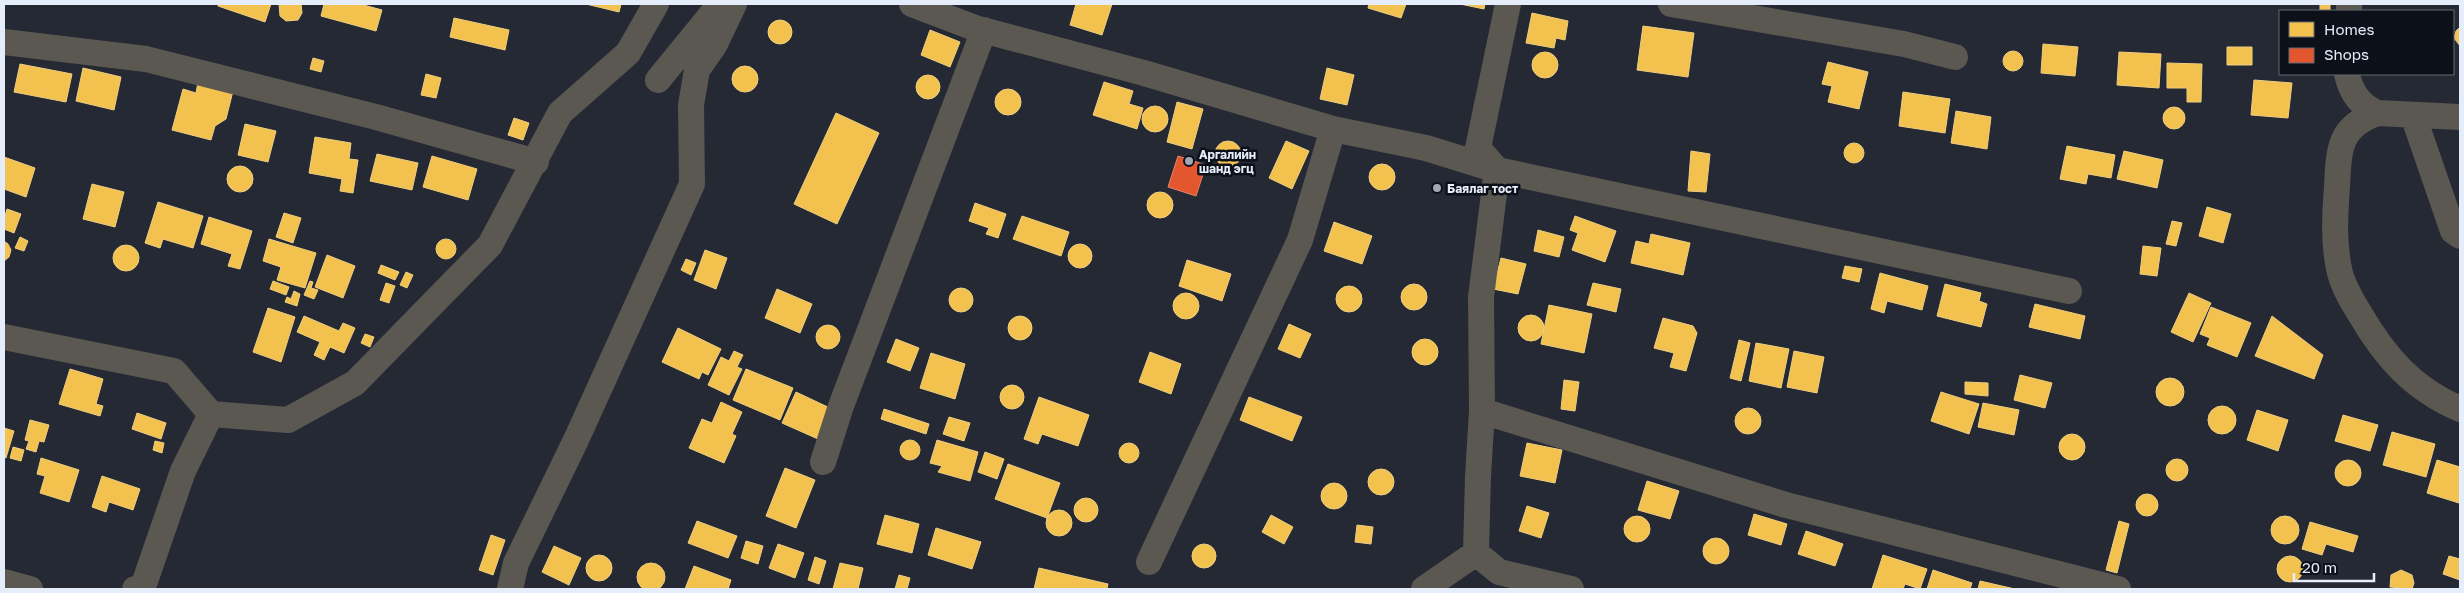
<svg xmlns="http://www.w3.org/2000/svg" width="2464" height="593" viewBox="0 0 2464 593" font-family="'Golos Text',sans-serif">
<rect width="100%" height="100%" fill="#242934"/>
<!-- homes -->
<path fill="#f2c14e" stroke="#eece82" d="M218 4H271L265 22 218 6Z
M279 4H301L302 13 298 20 286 21 280 16Z
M324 4H360L382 10 376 31 321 16Z
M586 4H621L619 12Z
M1076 4H1112L1102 35 1070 25Z
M1369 4H1406L1401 18 1368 8Z
M1460 4H1485L1484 9Z
M2320 4H2330V11H2320Z
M1532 13 1568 21 1565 40 1556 38 1554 48 1526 43Z
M454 18 509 30 505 50 450 37Z
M768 32a12 12 0 1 1 24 0a12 12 0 1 1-24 0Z
M1643 26 1694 33 1688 77 1637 70Z
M2460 27V46L2454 38 2456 31Z
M930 30 960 42 950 67 921 55Z
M2043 44 2078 47 2075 76 2041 73Z
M2227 47H2252V65H2227Z
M2003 61a10 10 0 1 1 20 0a10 10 0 1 1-20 0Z
M1532 65a13 13 0 1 1 26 0a13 13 0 1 1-26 0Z
M2119 52 2161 54 2159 88 2117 85Z
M313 58 324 61 321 72 310 69Z
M1828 62 1868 72 1859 109 1828 102 1832 86 1822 84Z
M2167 63 2202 64 2201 102H2187V88H2167Z
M20 64 72 74 66 102 14 92Z
M732 79a13 13 0 1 1 26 0a13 13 0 1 1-26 0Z
M83 68 121 77 114 110 76 101Z
M1327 68 1354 75 1347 105 1320 99Z
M426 74 441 78 436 98 421 95Z
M916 87a12 12 0 1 1 24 0a12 12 0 1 1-24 0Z
M2254 80 2292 83 2288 118 2251 115Z
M198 82 233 91 226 119 215 126 211 140 172 130 183 89 196 93Z
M1104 82 1133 91 1129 104 1143 108 1137 129 1093 115Z
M995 102a13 13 0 1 1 26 0a13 13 0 1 1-26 0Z
M1903 92 1950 99 1945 133 1899 126Z
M1177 102 1203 109 1192 149 1167 142Z
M1142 119a13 13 0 1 1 26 0a13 13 0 1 1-26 0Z
M2163 118a11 11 0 1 1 22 0a11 11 0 1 1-22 0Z
M1956 111 1991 117 1987 149 1951 143Z
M836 113 879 133 837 224 794 204Z
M514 118 529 123 523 140 508 135Z
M245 124 276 131 268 162 238 155Z
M315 137 351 143 349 159 358 160 353 193 340 191 342 179 309 173Z
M1286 141 1309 151 1292 189 1269 178Z
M1215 154a13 13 0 1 1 26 0a13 13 0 1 1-26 0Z
M1844 153a10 10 0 1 1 20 0a10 10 0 1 1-20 0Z
M2067 146 2115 155 2111 178 2088 174 2086 184 2060 179Z
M1691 151 1710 154 1706 192 1688 191Z
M2124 151 2163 160 2157 188 2117 179Z
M377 154 418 163 412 190 370 181Z
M432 156 477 169 468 200 423 187Z
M4 157 35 168 26 197 4 189Z
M1369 177a13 13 0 1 1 26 0a13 13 0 1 1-26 0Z
M227 179a13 13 0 1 1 26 0a13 13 0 1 1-26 0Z
M92 184 124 192 115 227 83 219Z
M1147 205a13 13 0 1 1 26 0a13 13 0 1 1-26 0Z
M158 202 203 216 193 248 163 239 160 248 145 243Z
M975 203 1006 214 998 238 986 234 989 228 969 221Z
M2207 207 2231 214 2223 243 2199 236Z
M7 209 21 214 14 233 4 229V219Z
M284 213 301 218 293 243 276 237Z
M1022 216 1069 232 1061 256 1013 239Z
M1575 216 1616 231 1605 262 1572 250 1578 233 1570 230Z
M209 217 252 231 240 269 228 266 232 254 201 244Z
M2172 221 2182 223 2176 246 2166 244Z
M1334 222 1372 236 1362 264 1324 251Z
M1538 230 1564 237 1559 257 1534 251Z
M1651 234 1690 243 1683 275 1631 263 1636 241 1649 244Z
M20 237 28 241 24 251 15 248Z
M436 249a10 10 0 1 1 20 0a10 10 0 1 1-20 0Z
M269 239 316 253 305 288 277 280 281 267 263 261Z
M4 241 8 244 11 250 9 257 4 261Z
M1068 256a12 12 0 1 1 24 0a12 12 0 1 1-24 0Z
M113 258a13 13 0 1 1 26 0a13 13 0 1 1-26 0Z
M2143 246 2161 248 2157 276 2140 274Z
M705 250 727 258 716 289 694 280Z
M327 255 355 266 343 298 315 287Z
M1501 258 1526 264 1518 294 1493 289Z
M686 259 696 263 691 275 681 270Z
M1187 260 1231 274 1222 301 1179 286Z
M381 265 399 272 395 280 378 273Z
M1845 266 1862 269 1859 282 1842 278Z
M406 272 413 275 407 288 400 285Z
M1880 273 1928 286 1922 310 1887 301 1884 313 1871 309Z
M273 281 289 287 286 295 270 289Z
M310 281 313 282 311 288 318 290 314 299 304 295Z
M386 283 395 286 389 303 380 300Z
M1593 283 1621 289 1616 312 1587 305Z
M1401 297a13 13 0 1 1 26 0a13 13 0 1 1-26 0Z
M1945 284 1981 293 1979 301 1987 304 1981 327 1937 316Z
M1336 299a13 13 0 1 1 26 0a13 13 0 1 1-26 0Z
M949 300a12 12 0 1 1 24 0a12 12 0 1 1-24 0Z
M777 289 812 304 800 333 765 318Z
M294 291 300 294 297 306 285 302 287 297 291 299Z
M2189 293 2211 303 2193 342 2171 332Z
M1173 306a13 13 0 1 1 26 0a13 13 0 1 1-26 0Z
M2035 304 2085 316 2080 339 2029 327Z
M1549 305 1592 314 1584 353 1541 344Z
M2211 307 2251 323 2237 357 2207 345 2210 338 2200 334Z
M268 308 295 317 281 362 253 352Z
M1518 328a13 13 0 1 1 26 0a13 13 0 1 1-26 0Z
M1008 328a12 12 0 1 1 24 0a12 12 0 1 1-24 0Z
M304 316 339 331 343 323 355 328 344 353 330 347 324 360 314 355 320 342 297 332Z
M2272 316 2323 355 2314 379 2255 356Z
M1663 318 1693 326 1697 333 1686 371 1670 367 1674 353 1654 348Z
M1289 324 1311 334 1300 358 1278 349Z
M816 337a12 12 0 1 1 24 0a12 12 0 1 1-24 0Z
M678 328 721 349 708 375 702 372 699 379 662 362Z
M365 334 374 337 370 347 361 343Z
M1412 352a13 13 0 1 1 26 0a13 13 0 1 1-26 0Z
M896 339 919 348 910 371 887 362Z
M1739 340 1750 343 1741 381 1730 378Z
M1756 343 1789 349 1781 388 1749 381Z
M734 351 743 355 737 367 742 369 729 395 708 385 721 357 729 361Z
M1794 351 1824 357 1817 393 1787 387Z
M1150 352 1181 364 1171 394 1139 382Z
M931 353 965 364 955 399 920 388Z
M70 369 103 379 96 404 103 406 100 416 59 404Z
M746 369 793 388 780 420 733 400Z
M2020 375 2052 383 2045 408 2014 400Z
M2156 392a14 14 0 1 1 28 0a14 14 0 1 1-28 0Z
M1564 380 1579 382 1575 411 1561 409Z
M1965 382 1988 383V396L1965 394Z
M1000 397a12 12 0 1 1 24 0a12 12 0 1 1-24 0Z
M796 392 832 409 818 439 782 423Z
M1941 392 1979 404 1969 434 1931 421Z
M1039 397 1089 415 1078 446 1042 434 1038 444 1024 439Z
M1249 397 1302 417 1292 441 1240 420Z
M721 402 742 412 732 434 736 436 724 463 689 448 702 419 712 423Z
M1983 403 2019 410 2014 435 1978 427Z
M2208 420a14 14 0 1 1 28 0a14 14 0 1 1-28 0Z
M1735 421a13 13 0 1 1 26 0a13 13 0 1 1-26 0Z
M884 409 929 424 926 434 881 419Z
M2257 410 2288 420 2278 451 2247 440Z
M137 413 166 423 161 439 132 429Z
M2343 415 2378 425 2370 451 2335 441Z
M949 417 970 423 964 441 943 434Z
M30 420 49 425 44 442 39 441 36 452 26 449 29 441 25 440Z
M4 428 14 431 6 458 4 457Z
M2392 432 2435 444 2426 477 2383 465Z
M2059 447a13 13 0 1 1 26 0a13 13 0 1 1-26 0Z
M900 450a10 10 0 1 1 20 0a10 10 0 1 1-20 0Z
M937 440 978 452 970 481 938 472 942 466 930 463Z
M155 441 164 443 162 453 153 450Z
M1119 453a10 10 0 1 1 20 0a10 10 0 1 1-20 0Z
M1527 443 1562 450 1555 483 1520 476Z
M13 447 24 450 21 461 10 458Z
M985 452 1004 459 997 479 978 472Z
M41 458 79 470 69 502 40 493 45 476 37 474Z
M2166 470a11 11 0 1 1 22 0a11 11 0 1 1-22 0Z
M2437 460 2460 467 2459 503 2427 493Z
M2335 473a13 13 0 1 1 26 0a13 13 0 1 1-26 0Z
M1008 464 1060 483 1047 518 995 499Z
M785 468 815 480 796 528 766 516Z
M1368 482a13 13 0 1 1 26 0a13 13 0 1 1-26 0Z
M102 476 140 489 133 510 109 502 106 512 92 507Z
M1647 481 1679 491 1670 519 1638 510Z
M1321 496a13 13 0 1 1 26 0a13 13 0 1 1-26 0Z
M2136 505a11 11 0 1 1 22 0a11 11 0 1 1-22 0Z
M1074 510a12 12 0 1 1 24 0a12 12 0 1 1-24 0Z
M1527 506 1549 513 1541 538 1519 531Z
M1046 523a13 13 0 1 1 26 0a13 13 0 1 1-26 0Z
M1754 514 1787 524 1781 545 1748 535Z
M885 515 919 524 912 553 877 544Z
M1271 515 1293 527 1284 544 1262 532Z
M1624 529a13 13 0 1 1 26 0a13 13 0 1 1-26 0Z
M2271 530a14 14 0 1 1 28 0a14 14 0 1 1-28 0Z
M697 521 737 536 728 558 688 543Z
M2119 521 2129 524 2117 573 2106 570Z
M2310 522 2358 536 2353 552 2326 544 2322 555 2302 549Z
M1357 525 1373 527 1371 544 1355 542Z
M936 528 981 542 972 569 928 555Z
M1806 531 1843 544 1835 566 1798 554Z
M491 535 505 540 493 575 479 570Z
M1703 551a13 13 0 1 1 26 0a13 13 0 1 1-26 0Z
M746 541 763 546 758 564 741 558Z
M1192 556a12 12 0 1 1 24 0a12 12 0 1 1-24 0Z
M778 544 804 553 795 578 769 568Z
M554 546 581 558 569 585 542 572Z
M586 568a13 13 0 1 1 26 0a13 13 0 1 1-26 0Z
M1883 555 1927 569 1920 589 1905 584 1903 589H1872Z
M2277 569a13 13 0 1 1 26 0a13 13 0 1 1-26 0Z
M2449 556 2460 559V580L2443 574Z
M815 557 826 561 819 584 808 580Z
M840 563 863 568 858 589H833Z
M637 577a14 14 0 1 1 28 0a14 14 0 1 1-28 0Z
M694 566 731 580 728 589H685Z
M1039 568 1108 584 1107 589H1034Z
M1933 570 1972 583 1970 589H1927Z
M2401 570 2412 575 2414 583 2412 589 2390 587 2391 575Z
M899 575 910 578 907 589H895Z
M1980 581 2015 589H1978Z"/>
<!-- shops -->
<path fill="#e4572e" stroke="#e4846b" d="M1178 156 1206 165 1196 196 1168 187Z"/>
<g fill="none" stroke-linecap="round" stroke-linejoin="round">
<!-- minor -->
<path stroke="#5b5751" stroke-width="26" d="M912 4 975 28 1144 73 1333 129 1426 148 1497 170 1481 297 1482 411 1786 505 2118 589
M1508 4 1478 148 1497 170 2069 291
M1671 4 1904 44 1955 57
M2349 11V4
M4 42 146 59 376 117 536 162
M2347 74C2351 93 2360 105 2377 113L2460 117
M658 80 720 4
M2377 113C2339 127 2339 148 2337 186 2335 215 2333 244 2340 273 2344 288 2352 301 2360 314 2385 357 2413 389 2460 409
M2413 115 2453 231 2460 236
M4 337 174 371 211 414
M1482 411 1478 476 1476 553 1499 572 1571 589
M823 462 841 406 984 30
M1149 562 1300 240 1333 129
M4 582 30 589
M135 589 143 587 183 471 211 414 288 420 355 383 490 245 560 113 628 53 656 4
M510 589 516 563 576 440 692 184 691 105 697 70 715 44 734 4
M1424 589 1476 553"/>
</g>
<!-- markers -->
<g fill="#a1a8b5" stroke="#0c1019" stroke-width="2">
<circle cx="1189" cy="161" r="5"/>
<circle cx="1437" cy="188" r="5"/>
</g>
<g text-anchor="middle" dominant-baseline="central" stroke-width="5" stroke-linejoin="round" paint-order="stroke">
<!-- poi labels -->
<g font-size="12" font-weight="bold" fill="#e5ecfa" stroke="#0c1019" text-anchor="start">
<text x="1199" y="154">Аргалийн<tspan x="1199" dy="14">шанд эгц</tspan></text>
<text x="1447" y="188">Баялаг тост</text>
</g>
</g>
<!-- border -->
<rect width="2464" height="593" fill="none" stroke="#e5ecfa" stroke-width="10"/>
<!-- legend -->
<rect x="2279" y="10" width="175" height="65" fill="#0c1019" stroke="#636873"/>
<rect x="2289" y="22" width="25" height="15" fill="#f2c14e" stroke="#636873"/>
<text x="2324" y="35" font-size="15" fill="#e5ecfa">Homes</text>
<rect x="2289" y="48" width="25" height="15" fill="#e4572e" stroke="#636873"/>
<text x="2324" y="60" font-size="15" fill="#e5ecfa">Shops</text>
<!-- scale -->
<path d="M2294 573v8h80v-8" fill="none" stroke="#e5ecfa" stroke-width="2.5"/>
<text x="2302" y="573" font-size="15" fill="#e5ecfa" stroke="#0c1019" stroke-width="4" paint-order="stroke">20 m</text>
</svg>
